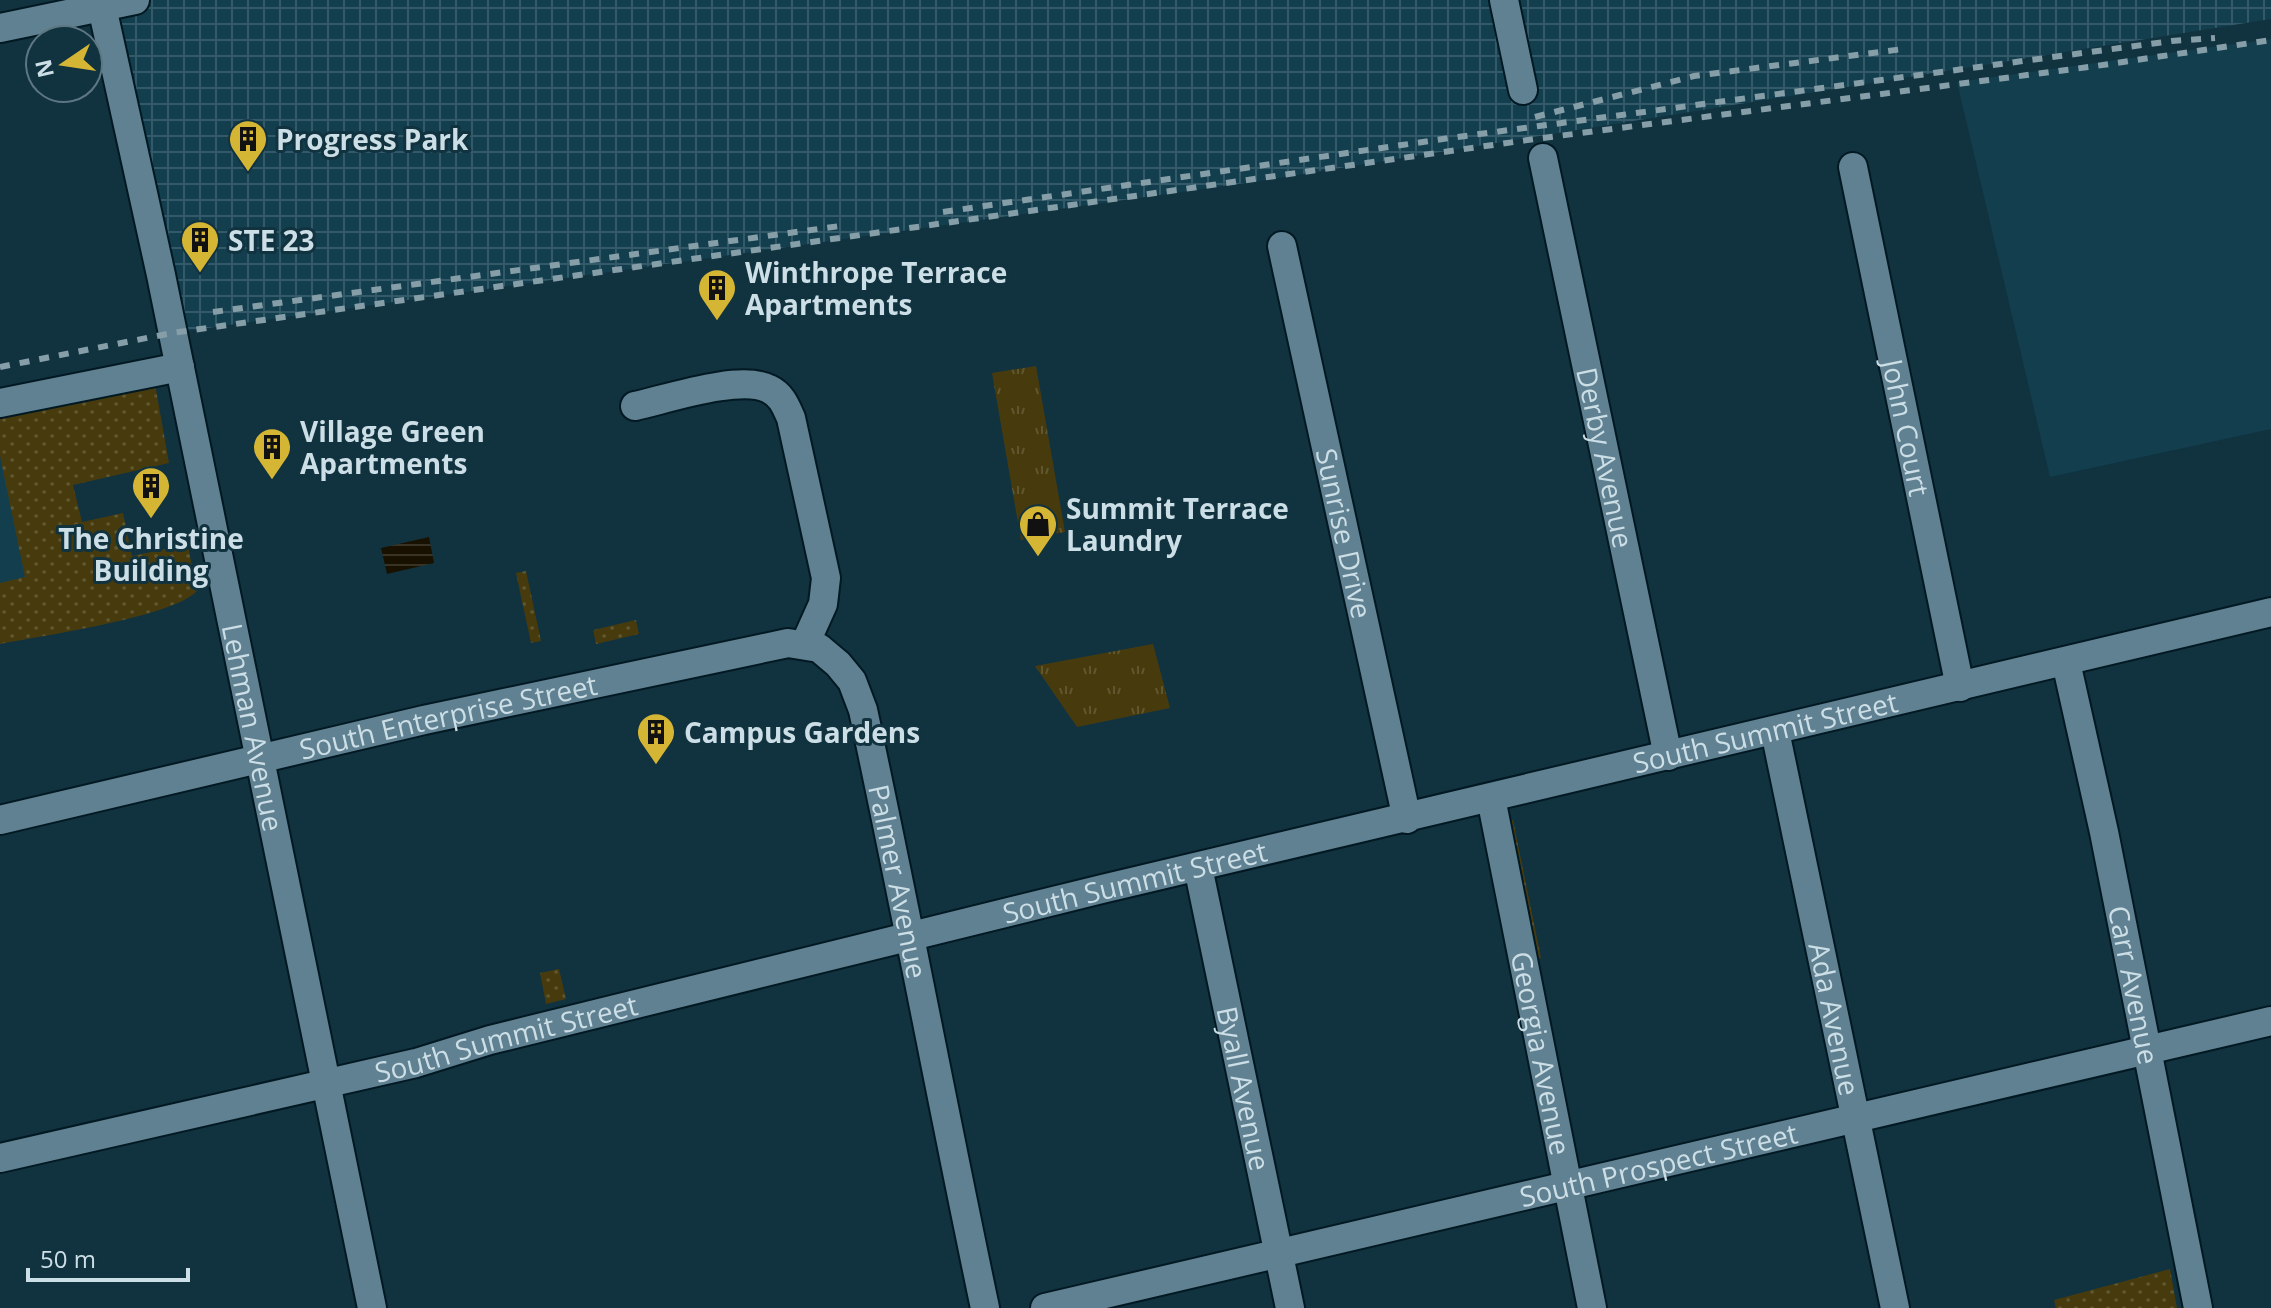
<svg xmlns="http://www.w3.org/2000/svg" width="2271" height="1308" viewBox="0 0 2271 1308" font-family="'Open Sans',sans-serif">
<defs>
<pattern id="industrial-grid" width="8" height="8" patternUnits="userSpaceOnUse" patternTransform="scale(2)"><rect width="8" height="8" fill="#133e4e"/><path d="M0 4h8M4 0v8" fill="none" stroke="#345968"/></pattern>
<pattern id="grass-dots" width="8" height="8" patternUnits="userSpaceOnUse" patternTransform="scale(2)"><rect width="8" height="8" fill="#473b0e"/><path d="M2 2h.1M6 6h.1" fill="none" stroke="#605731" stroke-width="1.8" stroke-linecap="round"/></pattern>
<pattern id="park-tufts" width="24" height="20" patternUnits="userSpaceOnUse" patternTransform="scale(2)"><rect width="24" height="20" fill="#473b0e"/><path d="M3 7l-1-3M5 7V3M7 7l1-3M15 17l-1-3M17 17v-4M19 17l1-3" fill="none" stroke="#605731"/></pattern>
<pattern id="water-rules" width="6" height="5" patternUnits="userSpaceOnUse" patternTransform="scale(2)"><rect width="6" height="5" fill="#181100"/><path d="M0 2.5h6" fill="none" stroke="#383325"/></pattern>
</defs>
<rect width="100%" height="100%" fill="#11323f"/>
<!-- built -->
<path fill="#133e4e" d="M2271 39V429L2050 477 1957 82Z
M0 441 39 619 0 628Z"/>
<!-- industrial -->
<path fill="url(#industrial-grid)" d="M135 0H2271V19L1253 182 172 333 102 7Z"/>
<!-- grass -->
<path fill="url(#grass-dots)" d="M155 384 169 463 73 485 82 522 123 513 132 556 181 546 179 532 185 531 197 591C173 617 40 636 0 644V583L25 577 0 456V414Z
M526 571 541 641 531 643 516 573Z
M636 620 639 634 596 644 593 630Z
M1513 820 1541 958 1533 960 1504 822Z
M559 969 566 999 546 1004 540 973Z
M2170 1269 2177 1308H2056L2054 1300Z"/>
<!-- park -->
<path fill="url(#park-tufts)" d="M1036 366 1065 532 1021 540 992 373Z
M1153 644 1170 708 1077 727 1035 666Z"/>
<!-- water -->
<path fill="url(#water-rules)" d="M429 537 434 563 387 574 381 548Z"/>
<g fill="none" stroke-linecap="round" stroke-linejoin="round">
<!-- minor casing -->
<g stroke="#021923" stroke-width="32">
<g id="minor">
<path d="M1504 0 1523 90"/>
<path id="s1" d="M102 7 161 275 372 1308"/>
<path d="M0 28 135 0"/>
<path id="s2" d="M1543 158 1668 756"/>
<path id="s3" d="M1853 167 1960 687"/>
<path id="s4" d="M1282 246 1407 819"/>
<path d="M0 403 180 367"/>
<path d="M635 406C667 399 741 374 769 389 782 395 786 407 791 418L826 578 823 604 805 644"/>
<path id="s5" d="M2066 662 2104 832 2198 1308"/>
<path id="s6" d="M1775 731 1895 1308"/>
<path id="s7" d="M1491 798 1592 1308"/>
<path id="s8" d="M0 820 424 720 788 643 819 648 838 664 852 681 863 710C906 909 943 1109 985 1308"/>
<path id="s9" d="M1198 867 1290 1308"/>
<path id="s10" d="M0 1158 416 1063 490 1040 1102 889 2271 612"/>
<path id="s11" d="M1045 1308 2271 1021"/>
</g>
</g>
<!-- minor -->
<use href="#minor" stroke="#608191" stroke-width="28"/>
<!-- rail -->
<path stroke="#869ea8" stroke-width="6" stroke-dasharray="10 10" stroke-linecap="butt" d="M1535 117 1694 76 1903 49
M943 212 1450 138 2172 41 2215 38
M213 312 840 226
M0 367 172 333 1535 139 2089 67 2271 40"/>
</g>
<!-- icons -->
<defs>
<g id="building-pin" transform="scale(2)"><path d="M0 17L-7.5 6A9.5 9.5 0 1 1 7.5 6Z" fill="#d5b534" stroke="#11323f"/><path d="M-4-6H4V6H1V3H-1V6H-4ZM-2.5-4.3h1.7v1.8h-1.7ZM.8-4.3h1.7v1.8H.8ZM-2.5-1h1.7V.8h-1.7ZM.8-1h1.7V.8H.8Z" fill="#111"/></g>
<g id="shop-pin" transform="scale(2)"><path d="M0 17L-7.5 6A9.5 9.5 0 1 1 7.5 6Z" fill="#d5b534" stroke="#11323f"/><path d="M-5-2.5h2.3a2.7 3.5 0 0 1 5.4 0H5L5.5 6h-11ZM-1.5-2.5h3a1.5 2.3 0 0 0-3 0Z" fill="#111"/></g>
</defs>
<g fill-rule="evenodd">
<use href="#building-pin" x="248" y="139"/>
<use href="#building-pin" x="200" y="240"/>
<use href="#building-pin" x="717" y="288"/>
<use href="#building-pin" x="272" y="447"/>
<use href="#building-pin" x="151" y="486"/>
<use href="#shop-pin" x="1038" y="524"/>
<use href="#building-pin" x="656" y="732"/>
</g>
<g text-anchor="middle" dominant-baseline="central" stroke-width="6" stroke-linejoin="round" paint-order="stroke">
<!-- poi labels -->
<g font-size="28" font-weight="bold" fill="#ccdee6" stroke="#11323f" text-anchor="start">
<text x="276" y="139">Progress Park</text>
<text x="228" y="240">STE 23</text>
<text x="745" y="272">Winthrope Terrace<tspan x="745" dy="32">Apartments</tspan></text>
<text x="300" y="431">Village Green<tspan x="300" dy="32">Apartments</tspan></text>
<text x="1066" y="508">Summit Terrace<tspan x="1066" dy="32">Laundry</tspan></text>
<text x="151" y="538" text-anchor="middle">The Christine<tspan x="151" dy="32">Building</tspan></text>
<text x="684" y="732">Campus Gardens</text>
</g>
<!-- street labels -->
<g font-size="28" fill="#ccdee6" stroke="#11323f">
<text stroke="none"><textPath href="#s3" startOffset="266">John Court</textPath></text>
<text stroke="none"><textPath href="#s2" startOffset="306">Derby Avenue</textPath></text>
<text stroke="none"><textPath href="#s4" startOffset="294">Sunrise Drive</textPath></text>
<text stroke="none"><textPath href="#s8" startOffset="460">South Enterprise Street</textPath></text>
<text stroke="none"><textPath href="#s1" startOffset="736">Lehman Avenue</textPath></text>
<text stroke="none"><textPath href="#s10" startOffset="1816">South Summit Street</textPath></text>
<text stroke="none"><textPath href="#s8" startOffset="1092">Palmer Avenue</textPath></text>
<text stroke="none"><textPath href="#s10" startOffset="1168">South Summit Street</textPath></text>
<text stroke="none"><textPath href="#s5" startOffset="330">Carr Avenue</textPath></text>
<text stroke="none"><textPath href="#s6" startOffset="294">Ada Avenue</textPath></text>
<text stroke="none"><textPath href="#s10" startOffset="520">South Summit Street</textPath></text>
<text stroke="none"><textPath href="#s7" startOffset="260">Georgia Avenue</textPath></text>
<text stroke="none"><textPath href="#s9" startOffset="226">Byall Avenue</textPath></text>
<text stroke="none"><textPath href="#s11" startOffset="630">South Prospect Street</textPath></text>
</g>
</g>
<!-- north arrow -->
<g transform="translate(64 64) rotate(257)"><circle r="38" fill="#11323f" stroke="#5c7782" stroke-width="2"/>
<path d="M0-6L14 30L0 20L-14 30Z" fill="#d5b534"/>
<text y="-12" font-size="22" font-weight="bold" text-anchor="middle" fill="#ccdee6">N</text>
</g>
<!-- scale -->
<path d="M28 1268v12h160v-12" fill="none" stroke="#ccdee6" stroke-width="4"/>
<text x="40" y="1268" font-size="24" fill="#ccdee6" stroke="#11323f" stroke-width="6" paint-order="stroke">50 m</text>
</svg>
